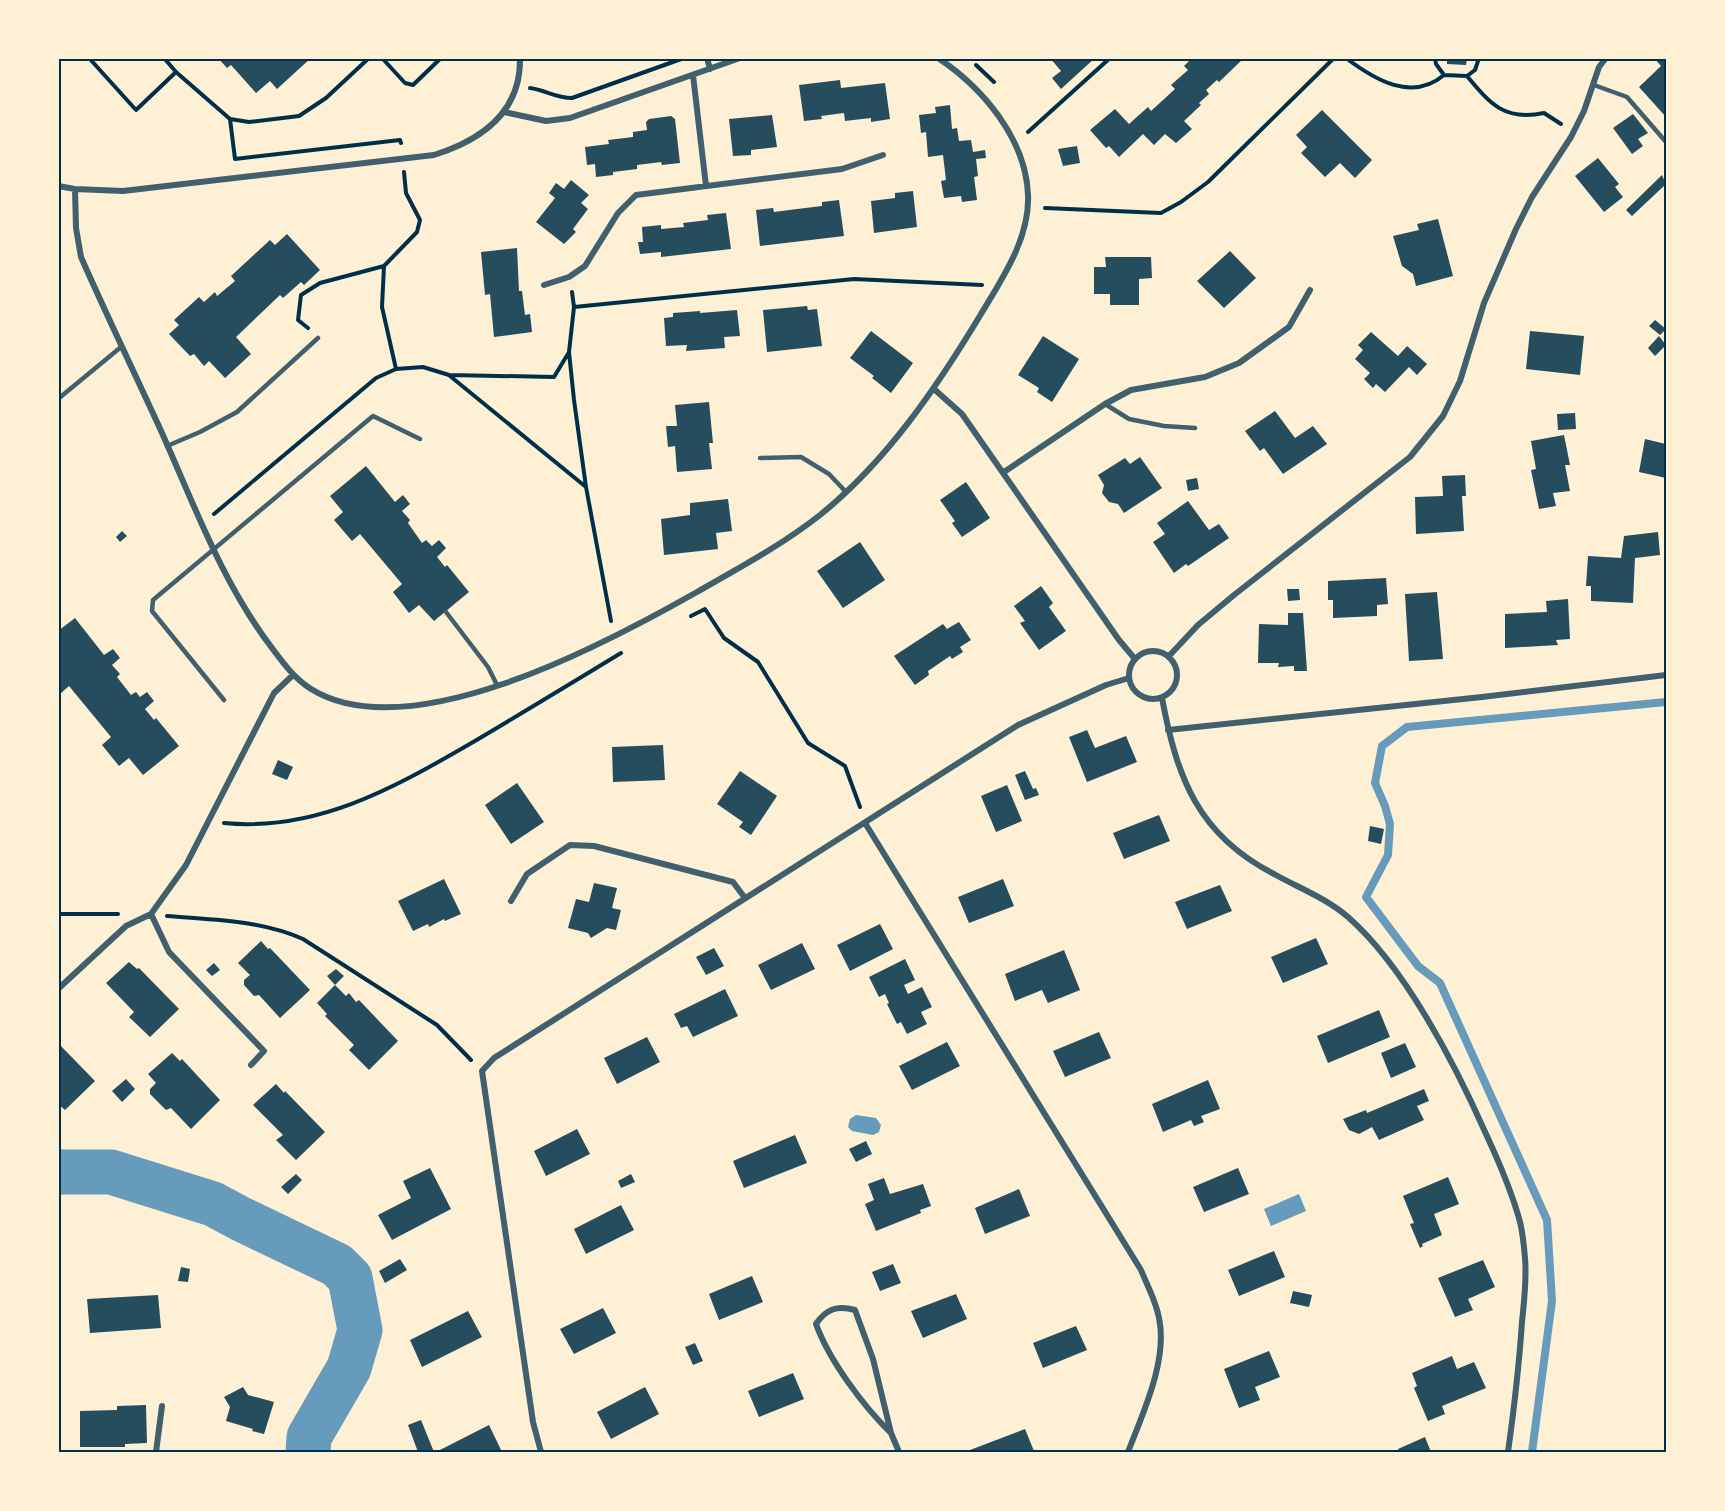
<svg xmlns="http://www.w3.org/2000/svg" width="1725" height="1511" viewBox="0 0 1725 1511" font-family="Arial,sans-serif">
<rect width="100%" height="100%" fill="#fdf0d5"/>
<!-- water -->
<path fill="#669bbc" d="M856 1115 876 1118 881 1125 879 1132 873 1135 852 1131 848 1127 850 1119Z
M1299 1194 1306 1211 1271 1226 1264 1209Z"/>
<g fill="none" stroke-linecap="round" stroke-linejoin="round">
<!-- stream -->
<path stroke="#669bbc" stroke-width="8" d="M1532 1452 1552 1301 1547 1220 1440 983 1418 966 1366 897 1388 855 1390 824 1385 806 1375 783 1382 746 1407 727 1666 702"/>
<!-- river -->
<path stroke="#669bbc" stroke-width="45" d="M58 1172H111L213 1204 241 1219 337 1265 350 1278 360 1330 349 1368 309 1437 308 1452"/>
</g>
<!-- building -->
<path fill="#264d5e" d="M218 58H311L277 89 270 81 256 93 231 65 227 68Z
M1050 58H1095L1061 89 1052 78 1061 71Z
M1192 58H1244L1219 82 1217 80 1206 90 1209 94 1199 103 1201 105 1184 121 1192 129 1176 143 1165 134 1154 145 1143 134 1119 157 1109 146 1106 148 1090 130 1115 109 1129 124 1148 107 1151 111 1175 89 1171 85 1188 70 1184 66Z
M1447 58H1467L1466 65 1447 64Z
M1654 58H1666V117L1639 87 1661 66Z
M840 80 841 88 885 83 890 119 871 122V118L845 121 844 113 821 116 822 119 804 121 799 85Z
M950 105 952 129 957 128 959 141 971 140 973 152 985 150 986 158 976 159 978 176 974 177 977 200 962 202 961 196 944 198 941 181 946 180 943 155 928 157 926 132 921 133 919 115 936 113 935 107Z
M1322 110 1372 160 1355 178 1340 163 1325 177 1301 153 1307 147 1296 135Z
M1633 114 1648 133 1638 139 1643 146 1632 154 1613 128Z
M772 115 777 147 751 150V155L733 156 729 119Z
M671 116 675 119 680 163 662 165 661 162 637 165V169L613 172V175L596 177 595 164 587 165 585 147 609 144 608 140 633 137V132L647 130 646 122 649 119Z
M1077 146 1080 163 1063 166 1058 149Z
M1598 158 1619 184 1615 187 1623 197 1604 212 1575 176Z
M1662 175 1666 184 1632 216 1626 210Z
M571 180 589 195 581 203 588 209 573 229 576 232 564 244 536 222 555 198 549 193 556 183 564 189Z
M913 191 917 227 874 233 871 201 895 198V193Z
M839 200 844 236 760 246 756 210 773 208 774 212 797 209 822 206V202Z
M726 213 731 249 661 257V252L640 254 638 242H643L642 227 661 225V229L684 227 683 223 708 220 707 215Z
M1438 219 1453 276 1416 286 1413 274 1402 266 1393 236 1419 230 1417 224Z
M287 234 320 270 304 285 301 282 283 298 280 295 236 337 251 354 225 378 209 361 204 366 194 354 190 356 169 334 179 325 174 320 199 297 204 302 215 292 217 296 235 281 231 276 270 240 275 245Z
M517 248 519 291H522L525 315 530 314 532 332 494 337 490 294 485 295 481 252Z
M1230 251 1256 278 1224 308 1197 281Z
M1105 257H1151L1152 278 1139 279V305H1110V294H1094V267H1106Z
M807 306 808 310 817 309 822 346 767 352 763 310Z
M737 310 740 336 724 337 725 348 686 351 687 345 666 346 664 318 673 317V313L700 311V313Z
M1655 320 1666 329 1660 335 1649 326Z
M871 331 913 363 891 393 872 378 874 376 850 358Z
M1530 331 1584 336 1580 375 1526 369Z
M1371 332 1398 356 1407 346 1427 364 1417 375 1409 367 1385 392 1376 384 1373 388 1364 379 1370 373 1355 359 1363 350 1358 345Z
M1043 336 1079 359 1052 402 1037 392 1039 388 1018 375Z
M1659 336 1666 345 1655 356 1648 348Z
M709 402 713 443H709L712 469 677 472 675 446 668 447 666 426H677L675 405Z
M1275 411 1295 438 1313 426 1327 444 1283 474 1264 448 1260 451 1245 431Z
M1575 413 1576 429 1558 430 1557 414Z
M1564 435 1570 465H1565L1570 491 1553 493 1556 506 1539 509 1531 470 1536 469 1531 441Z
M1645 439 1666 444V478L1639 472Z
M1140 457 1162 488 1124 513 1118 504 1109 502 1102 493 1104 485 1098 475 1125 458 1130 464Z
M366 466 395 502 403 495 410 504 402 511 410 520 408 523 422 543 426 540 432 546 439 540 446 548 437 557 445 567 447 565 469 592 434 621 419 605 409 613 393 592 402 584 360 534 352 541 334 520 343 512 330 496Z
M1465 475 1466 496H1462L1464 531 1416 534 1415 497 1443 496 1442 476Z
M1197 478 1199 489 1188 491 1186 480Z
M966 482 990 518 962 537 952 523 955 521 940 500Z
M728 499 732 531 716 533 718 549 664 555 661 519 690 515V503Z
M1188 501 1209 530 1219 524 1229 538 1188 566 1186 564 1174 573 1153 542 1165 534 1157 523Z
M122 531 127 536 120 542 116 537Z
M1658 532 1660 555 1635 558 1633 603 1591 601V586H1586L1588 556 1621 558 1624 536Z
M860 542 885 580 843 608 817 571Z
M1386 578 1388 604 1377 605V616L1333 618V600H1328V581Z
M1041 586 1053 603 1049 607 1066 631 1039 650 1020 623 1025 621 1014 606Z
M1287 589H1299L1300 600 1288 601Z
M1437 592 1443 659 1409 661 1405 594Z
M1568 599 1570 639 1556 640 1558 645 1505 648V614L1547 612 1546 601Z
M1288 613H1303L1307 671H1294V666L1278 667 1279 663H1258L1259 624 1288 625Z
M75 618 104 655 113 649 120 658 112 665 120 674 117 677 131 695 136 692 140 697 147 692 154 701 145 709 154 720 156 718 179 746 143 775 129 758 119 766 102 745 111 737 69 686 60 694 58 692V631Z
M959 622 971 640 960 647 963 652 952 659 950 656 928 671 929 675 915 685 894 656 943 624 947 629Z
M1087 730 1095 748 1126 736 1137 762 1087 782 1069 737Z
M663 745 665 780 613 782 612 747Z
M278 760 293 767 287 780 272 774Z
M740 771 777 796 751 835 739 827 743 822 717 804Z
M1025 771 1033 789 1036 788 1039 795 1025 800 1015 775Z
M517 783 544 822 511 844 485 805Z
M1007 785 1022 821 996 832 981 796Z
M1159 815 1170 841 1124 859 1113 833Z
M1370 826 1384 829 1381 844 1368 841Z
M444 879 461 914 445 921 444 919 429 927 428 924 413 931 398 901Z
M1003 879 1014 906 969 923 958 897Z
M594 883 617 888 612 908 621 910 616 930 607 928 591 938 588 933 568 928 576 899 589 902Z
M1220 885 1232 911 1187 929 1175 902Z
M880 924 893 949 850 971 837 945Z
M1316 938 1328 964 1283 983 1271 957Z
M261 941 268 949 270 948 310 990 280 1018 259 995 254 996 244 985V980L250 975 238 963Z
M802 943 815 969 771 990 758 965Z
M714 948 724 966 706 975 696 957Z
M1064 950 1080 990 1048 1003 1042 990 1015 1001 1005 974Z
M905 959 915 980 904 985 908 994 922 987 932 1007 921 1012 927 1024 907 1034 901 1022 897 1024 887 1004 889 1003 885 994 879 997 869 977Z
M129 962 137 969 139 968 179 1009 150 1037 129 1017 134 1012 106 983Z
M214 963 220 970 212 976 206 970Z
M336 969 344 976 335 985 327 976Z
M335 985 346 996 349 993 356 1002 359 1000 398 1041 369 1070 349 1050 354 1045 325 1016 327 1014 317 1003Z
M725 989 738 1016 693 1037 687 1026 681 1028 674 1014Z
M1379 1010 1390 1037 1328 1063 1317 1036Z
M1099 1032 1111 1058 1065 1077 1053 1051Z
M647 1037 660 1062 617 1084 604 1058Z
M947 1042 960 1066 912 1090 899 1066Z
M58 1043 95 1081 65 1110 58 1104Z
M1405 1043 1416 1067 1391 1078 1381 1053Z
M172 1053 180 1061 182 1059 220 1100 191 1129 171 1108 166 1110 150 1094V1089L156 1083 148 1074Z
M126 1079 135 1089 122 1102 112 1091Z
M1208 1080 1220 1109 1201 1116 1204 1122 1194 1126 1191 1120 1163 1132 1152 1104Z
M276 1084 284 1093 285 1091 325 1132 296 1160 276 1140 283 1135 253 1105Z
M1424 1089 1429 1101 1417 1106 1424 1120 1379 1140 1372 1127 1359 1134 1349 1130 1343 1119 1366 1110 1367 1113Z
M577 1129 590 1154 546 1176 534 1151Z
M795 1135 807 1163 744 1188 733 1161Z
M866 1141 872 1154 856 1162 849 1149Z
M430 1168 451 1209 392 1240 378 1215 411 1198 403 1181Z
M1238 1168 1249 1194 1204 1212 1193 1187Z
M296 1174 302 1180 288 1194 281 1187Z
M631 1174 635 1182 621 1188 618 1181Z
M1448 1177 1459 1204 1434 1214 1442 1235 1422 1244 1423 1246 1420 1248 1410 1224 1414 1223 1403 1196Z
M884 1178 890 1194 923 1184 931 1206 920 1210 921 1213 876 1231 865 1204 874 1200 868 1184Z
M1019 1189 1030 1216 985 1234 975 1208Z
M621 1205 634 1230 586 1254 574 1229Z
M1274 1251 1285 1277 1239 1296 1228 1270Z
M400 1259 407 1270 385 1283 379 1271Z
M1483 1260 1495 1287 1468 1299 1473 1310 1455 1317 1438 1278Z
M893 1264 901 1283 880 1291 872 1272Z
M181 1267 190 1269 188 1282 178 1281Z
M752 1276 763 1302 719 1320 709 1294Z
M1293 1291 1312 1295 1309 1307 1290 1303Z
M956 1294 967 1319 923 1338 911 1311Z
M158 1295 161 1328 90 1333 87 1299Z
M603 1308 616 1333 574 1354 560 1329Z
M468 1311 482 1337 422 1367 410 1340Z
M1076 1326 1087 1350 1043 1368 1033 1343Z
M695 1343 703 1361 693 1365 685 1347Z
M1269 1351 1280 1377 1255 1387 1260 1400 1239 1408 1224 1369Z
M1452 1356 1457 1369 1474 1362 1486 1388 1442 1406 1445 1414 1428 1421 1414 1388 1417 1386 1412 1373Z
M793 1373 804 1399 759 1417 748 1391Z
M243 1387 248 1395 274 1402 264 1434 252 1431 253 1429 226 1421 230 1407 224 1397Z
M645 1387 659 1414 611 1439 597 1412Z
M146 1405 147 1443 125 1444V1447H80V1411L117 1410V1406Z
M421 1420 434 1452H418L408 1425Z
M489 1425 502 1452H436Z
M1025 1429 1034 1451 970 1452V1450Z
M1425 1437 1431 1452H1399L1398 1449Z"/>
<g fill="none" stroke-linecap="round" stroke-linejoin="round">
<!-- path -->
<path stroke="#003049" stroke-width="4" d="M89 58 136 110 176 72 164 58
M382 58 405 83 413 85 441 58
M1346 58C1375 80 1412 102 1444 75L1467 76C1491 105 1505 121 1544 113L1561 124
M1435 58 1436 64 1444 75
M976 65 994 82
M176 72 230 119 249 122 299 116 326 98 369 58
M1467 76 1475 70 1479 58
M530 88C545 90 556 98 572 98L684 58
M230 119 235 159 400 140 401 143
M1028 132 1110 58
M1045 208 1161 213 1181 202 1208 182 1334 58
M384 266 382 307 396 369
M572 292 574 307
M308 328 298 320 301 295 320 283 384 266 417 232 420 220 406 193 404 172
M450 376 586 487
M214 514 376 378 396 369 423 367 449 375 554 377 569 352
M691 616 705 609 724 638 758 662 808 743 845 766 860 807
M611 621 586 487 574 400 569 352 574 307 854 279 982 285
M224 823C315 832 392 789 468 745 519 715 570 684 621 653
M58 914H118
M167 916C214 920 260 920 303 939L437 1025 471 1060"/>
<!-- service -->
<path stroke="#3f606c" stroke-width="4.5" d="M1594 85 1627 97 1666 142
M58 399 121 347
M1105 404 1129 419 1164 426 1195 428
M167 446 200 432 237 412 318 338
M760 458 801 457 829 474 846 492
M446 612 488 667 497 685
M224 700 152 611 153 600 373 416 420 439"/>
<!-- minor -->
<path stroke="#3f606c" stroke-width="6" d="M707 58 710 69
M693 75 706 186
M504 112 546 121 570 118 740 58
M58 186 75 189 123 191 434 155C482 140 521 112 520 58
M75 189 76 228 81 257C107 316 135 374 162 433 195 507 223 584 272 648 284 664 294 678 311 689 410 750 607 643 697 592 739 568 782 545 820 515 887 461 937 387 981 314 1002 279 1030 238 1028 195 1026 139 983 88 938 58
M544 285 569 277 585 266 618 213 636 195 842 169 883 155
M934 389 962 414 1119 640 1135 659
M1004 472 1105 404 1131 390 1205 377 1239 363 1289 327 1310 290
M1129 675a24 24 0 1 1 48 0a24 24 0 1 1-48 0Z
M1169 656 1198 625 1234 595 1410 457 1443 416 1460 381 1484 303 1516 229 1532 197 1571 137 1584 111 1599 67 1606 58
M1162 698C1177 778 1198 835 1274 874 1299 888 1326 898 1348 917 1405 967 1455 1064 1486 1134 1499 1162 1512 1192 1520 1222 1523 1234 1524 1247 1525 1258 1527 1279 1524 1301 1522 1322 1519 1366 1514 1409 1508 1452
M1168 730 1482 697 1666 675
M865 823 1141 1270C1147 1285 1156 1301 1159 1318 1168 1360 1143 1413 1128 1452
M511 901 527 874 570 845 594 846 733 882 745 898
M151 914 169 952 264 1051 251 1065
M58 989 126 926 151 914 186 865 274 693 293 675
M891 1433C863 1406 829 1360 816 1324 826 1309 837 1305 855 1310L873 1359 891 1433 899 1452
M156 1452 162 1406
M541 1452 533 1422 482 1071 494 1058 1018 725 1106 685 1129 678"/>
</g>
<!-- border -->
<rect width="1725" height="1511" fill="none" stroke="#fdf0d5" stroke-width="120"/>
<rect x="60" y="60" width="1605" height="1391" fill="none" stroke="#003049" stroke-width="2"/>
</svg>
